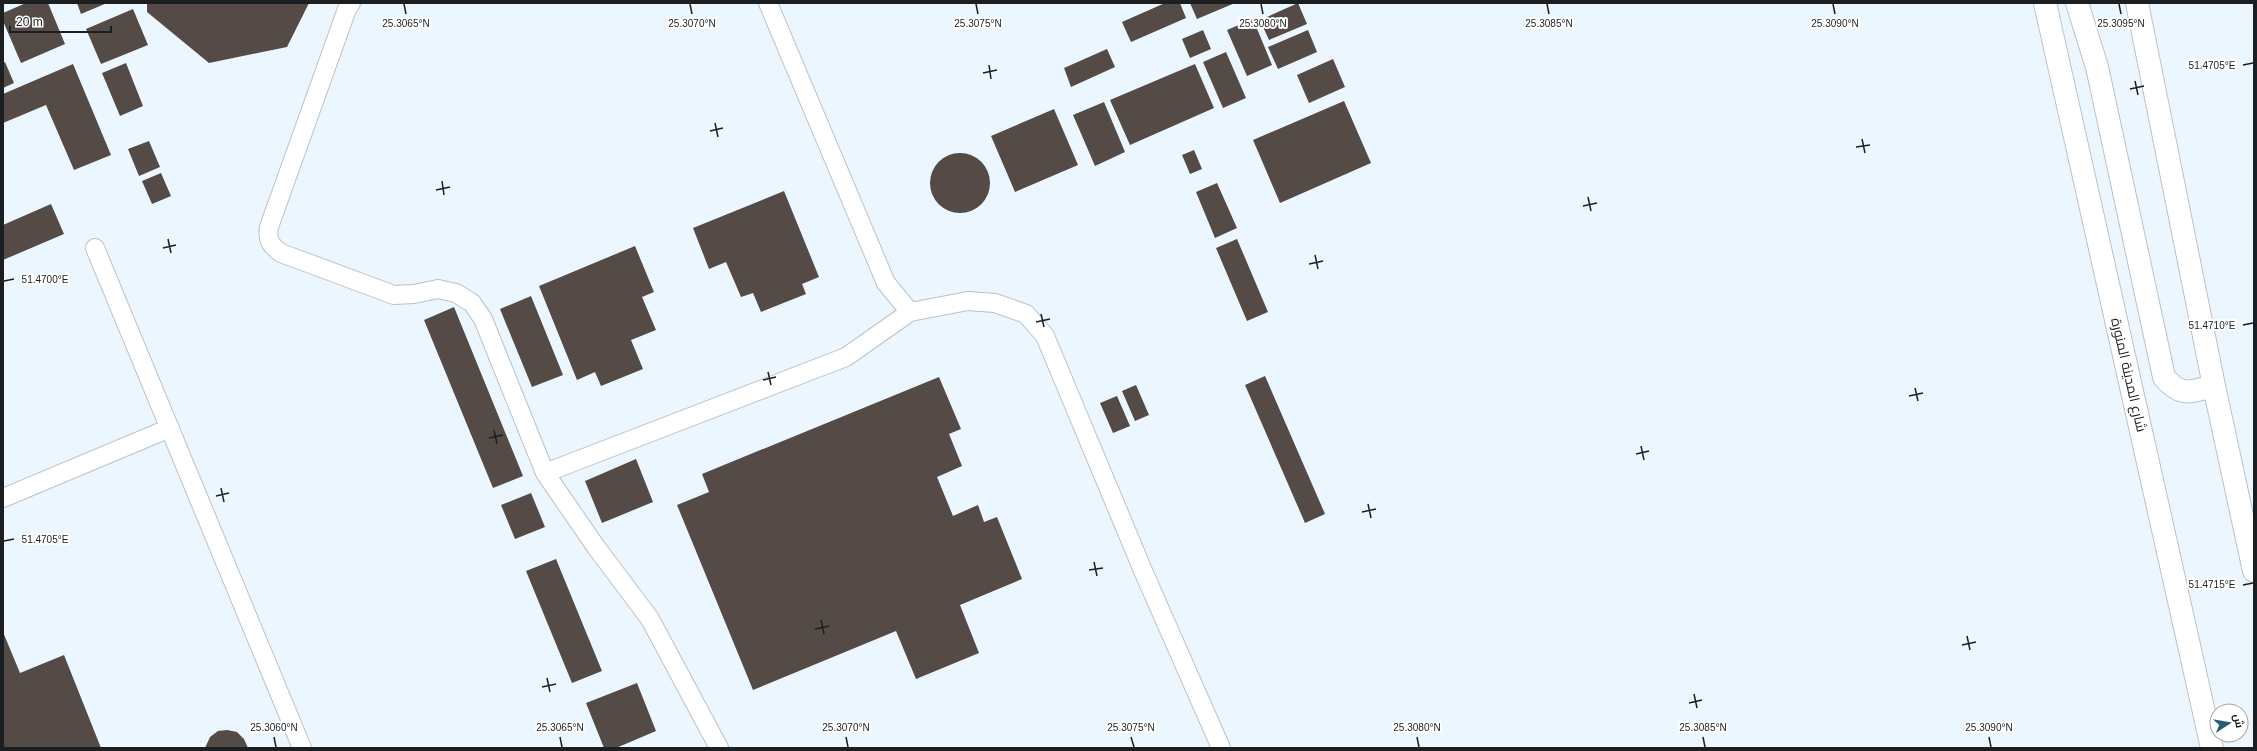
<svg xmlns="http://www.w3.org/2000/svg" width="2257" height="751" viewBox="0 0 2257 751" font-family="Arial,Cairo,sans-serif">
<rect width="100%" height="100%" fill="#ecf6fe"/>
<!-- building -->
<path fill="#544a46" d="M26 3H48L65 44 21 63 3 21V13Z
M77 3H107L81 14Z
M147 3H309L287 47 209 63 147 12Z
M1165 3H1180L1186 18 1131 42 1122 22Z
M1190 3H1235L1197 19Z
M1298 3 1307 24 1269 40 1260 20Z
M133 9 148 45 101 64 86 29Z
M1253 19 1272 65 1247 76 1227 30Z
M1203 30 1211 49 1190 58 1182 39Z
M1308 30 1317 52 1278 69 1268 47Z
M1107 49 1115 67 1071 87 1064 68Z
M1226 52 1246 98 1223 108 1203 62Z
M1333 59 1345 87 1309 103 1297 75Z
M5 62 14 83 3 88V63Z
M126 63 143 106 120 116 102 73Z
M73 64 111 155 74 170 46 105 3 123V94Z
M1195 64 1214 108 1130 145 1110 100Z
M1344 101 1371 163 1280 203 1253 140Z
M1104 102 1125 152 1095 166 1073 115Z
M1054 109 1078 165 1015 192 991 136Z
M149 141 160 167 139 176 128 149Z
M1194 150 1202 169 1190 174 1182 155Z
M930 183a30 30 0 1 1 60 0a30 30 0 1 1-60 0Z
M161 173 171 196 152 204 142 181Z
M1217 183 1237 228 1215 238 1196 192Z
M784 191 819 277 802 284 806 294 761 312 753 293 741 297 726 262 709 269 693 228Z
M51 204 64 234 3 260V225Z
M1237 239 1268 312 1247 321 1216 248Z
M635 246 654 292 642 297 656 330 631 340 643 369 601 386 595 372 577 380 539 286Z
M531 296 563 375 532 387 500 309Z
M454 307 523 476 493 488 424 320Z
M1265 376 1325 514 1305 523 1245 385Z
M939 377 961 429 949 434 962 466 937 477 953 516 978 505 984 522 997 517 1022 579 960 605 979 653 916 679 896 631 753 690 677 505 709 492 702 474Z
M1136 385 1149 415 1135 421 1122 391Z
M1117 396 1130 426 1113 433 1100 403Z
M636 459 653 502 602 523 585 481Z
M531 493 545 527 515 539 501 505Z
M556 559 602 671 572 683 526 571Z
M3 632 20 673 64 655 101 748H3Z
M637 683 656 731 616 748H604L586 703Z
M227 730 237 732 244 739 248 748H205L210 737 218 731Z"/>
<g fill="none" stroke-linecap="round" stroke-linejoin="round">
<!-- service casing -->
<g stroke="#b8c2c9" stroke-width="20">
<path id="service" d="M351 3 347 9 269 227C267 240 270 245 281 253L394 295 414 294 438 289 456 293 472 303 483 319 545 473
M768 3 886 283 910 312
M95 248 302 748
M3 498 170 428
M719 748 650 619 596 547 545 473 846 357 910 312 968 301 995 303 1026 314 1045 336 1144 573 1221 748"/>
</g>
<!-- tertiary casing -->
<g stroke="#b8c2c9" stroke-width="24">
<path id="tertiary" d="M2045 3 2212 748
M2077 3 2097 67 2164 377C2181 398 2191 391 2214 386
M2137 3 2214 386 2254 571"/>
</g>
<!-- service -->
<use href="#service" stroke="#fff" stroke-width="18"/>
<!-- tertiary -->
<use href="#tertiary" stroke="#fff" stroke-width="22"/>
</g>
<!-- ticks -->
<path fill="none" stroke="#1b1f22" stroke-width="1.5" d="M404 4 406 14M690 4 692 14M976 4 978 14M1261 4 1263 14M1547 4 1549 14M1833 4 1835 14M2119 4 2121 14M989 65 991 79M2243 65 2253 63M983 73 997 70M2135 81 2138 95M2130 89 2144 86M715 123 718 137M710 131 723 128M1862 139 1865 153M1856 147 1870 145M442 181 444 195M436 190 450 187M1588 197 1591 211M1583 206 1597 203M168 239 171 253M163 248 176 245M1315 255 1318 269M1309 264 1323 261M4 281 14 279M1041 314 1044 327M1036 322 1050 319M2243 325 2253 323M768 372 771 385M763 380 776 377M1915 388 1918 401M1909 396 1923 393M494 430 497 444M489 438 503 435M1641 446 1644 460M1636 454 1649 451M221 488 224 502M216 496 229 493M1368 504 1371 518M1362 512 1376 509M4 541 14 539M1094 562 1097 576M1089 570 1103 568M2243 585 2253 583M821 620 824 634M815 629 829 626M1967 636 1970 650M1962 645 1976 642M547 678 550 692M542 687 556 684M1694 694 1697 708M1689 703 1702 700M274 737 276 747M560 737 562 747M846 737 848 747M1131 737 1134 747M1417 737 1419 747M1703 737 1705 747M1989 737 1991 747"/>
<g text-anchor="middle" dominant-baseline="central" stroke-width="4" stroke-linejoin="round" paint-order="stroke">
<!-- street labels -->
<g font-size="14" fill="#1b1f22" stroke="#fff">
<text transform="translate(2129 375) rotate(77)">شارع المدينة المنورة</text>
</g>
</g>
<g font-size="10" text-anchor="middle" fill="#1b1f22" stroke="#fff" stroke-width="4" stroke-linejoin="round" paint-order="stroke">
<text x="406" y="27">25.3065°N</text>
<text x="692" y="27">25.3070°N</text>
<text x="978" y="27">25.3075°N</text>
<text x="1263" y="27">25.3080°N</text>
<text x="1549" y="27">25.3085°N</text>
<text x="1835" y="27">25.3090°N</text>
<text x="2121" y="27">25.3095°N</text>
<text x="2212" y="69">51.4705°E</text>
<text x="45" y="283">51.4700°E</text>
<text x="2212" y="329">51.4710°E</text>
<text x="45" y="543">51.4705°E</text>
<text x="2212" y="588">51.4715°E</text>
<text x="274" y="731">25.3060°N</text>
<text x="560" y="731">25.3065°N</text>
<text x="846" y="731">25.3070°N</text>
<text x="1131" y="731">25.3075°N</text>
<text x="1417" y="731">25.3080°N</text>
<text x="1703" y="731">25.3085°N</text>
<text x="1989" y="731">25.3090°N</text>
</g>
<!-- border -->
<rect width="2257" height="751" fill="none" stroke="#1b1f22" stroke-width="8"/>
<!-- north arrow -->
<g transform="translate(2229 723) rotate(78)"><circle r="19" fill="#ffffff" stroke="#a4a5a7"/>
<path d="M0-3L7 15L0 10L-7 15Z" fill="#275d78"/>
<text y="-6" font-size="11" font-weight="bold" text-anchor="middle" fill="#1b1f22">ش</text>
</g>
<!-- scale -->
<path d="M10 26v6h101v-6" fill="none" stroke="#1b1f22" stroke-width="2"/>
<text x="16" y="26" font-size="12" fill="#1b1f22" stroke="#ffffff" stroke-width="3" paint-order="stroke">20 m</text>
</svg>
